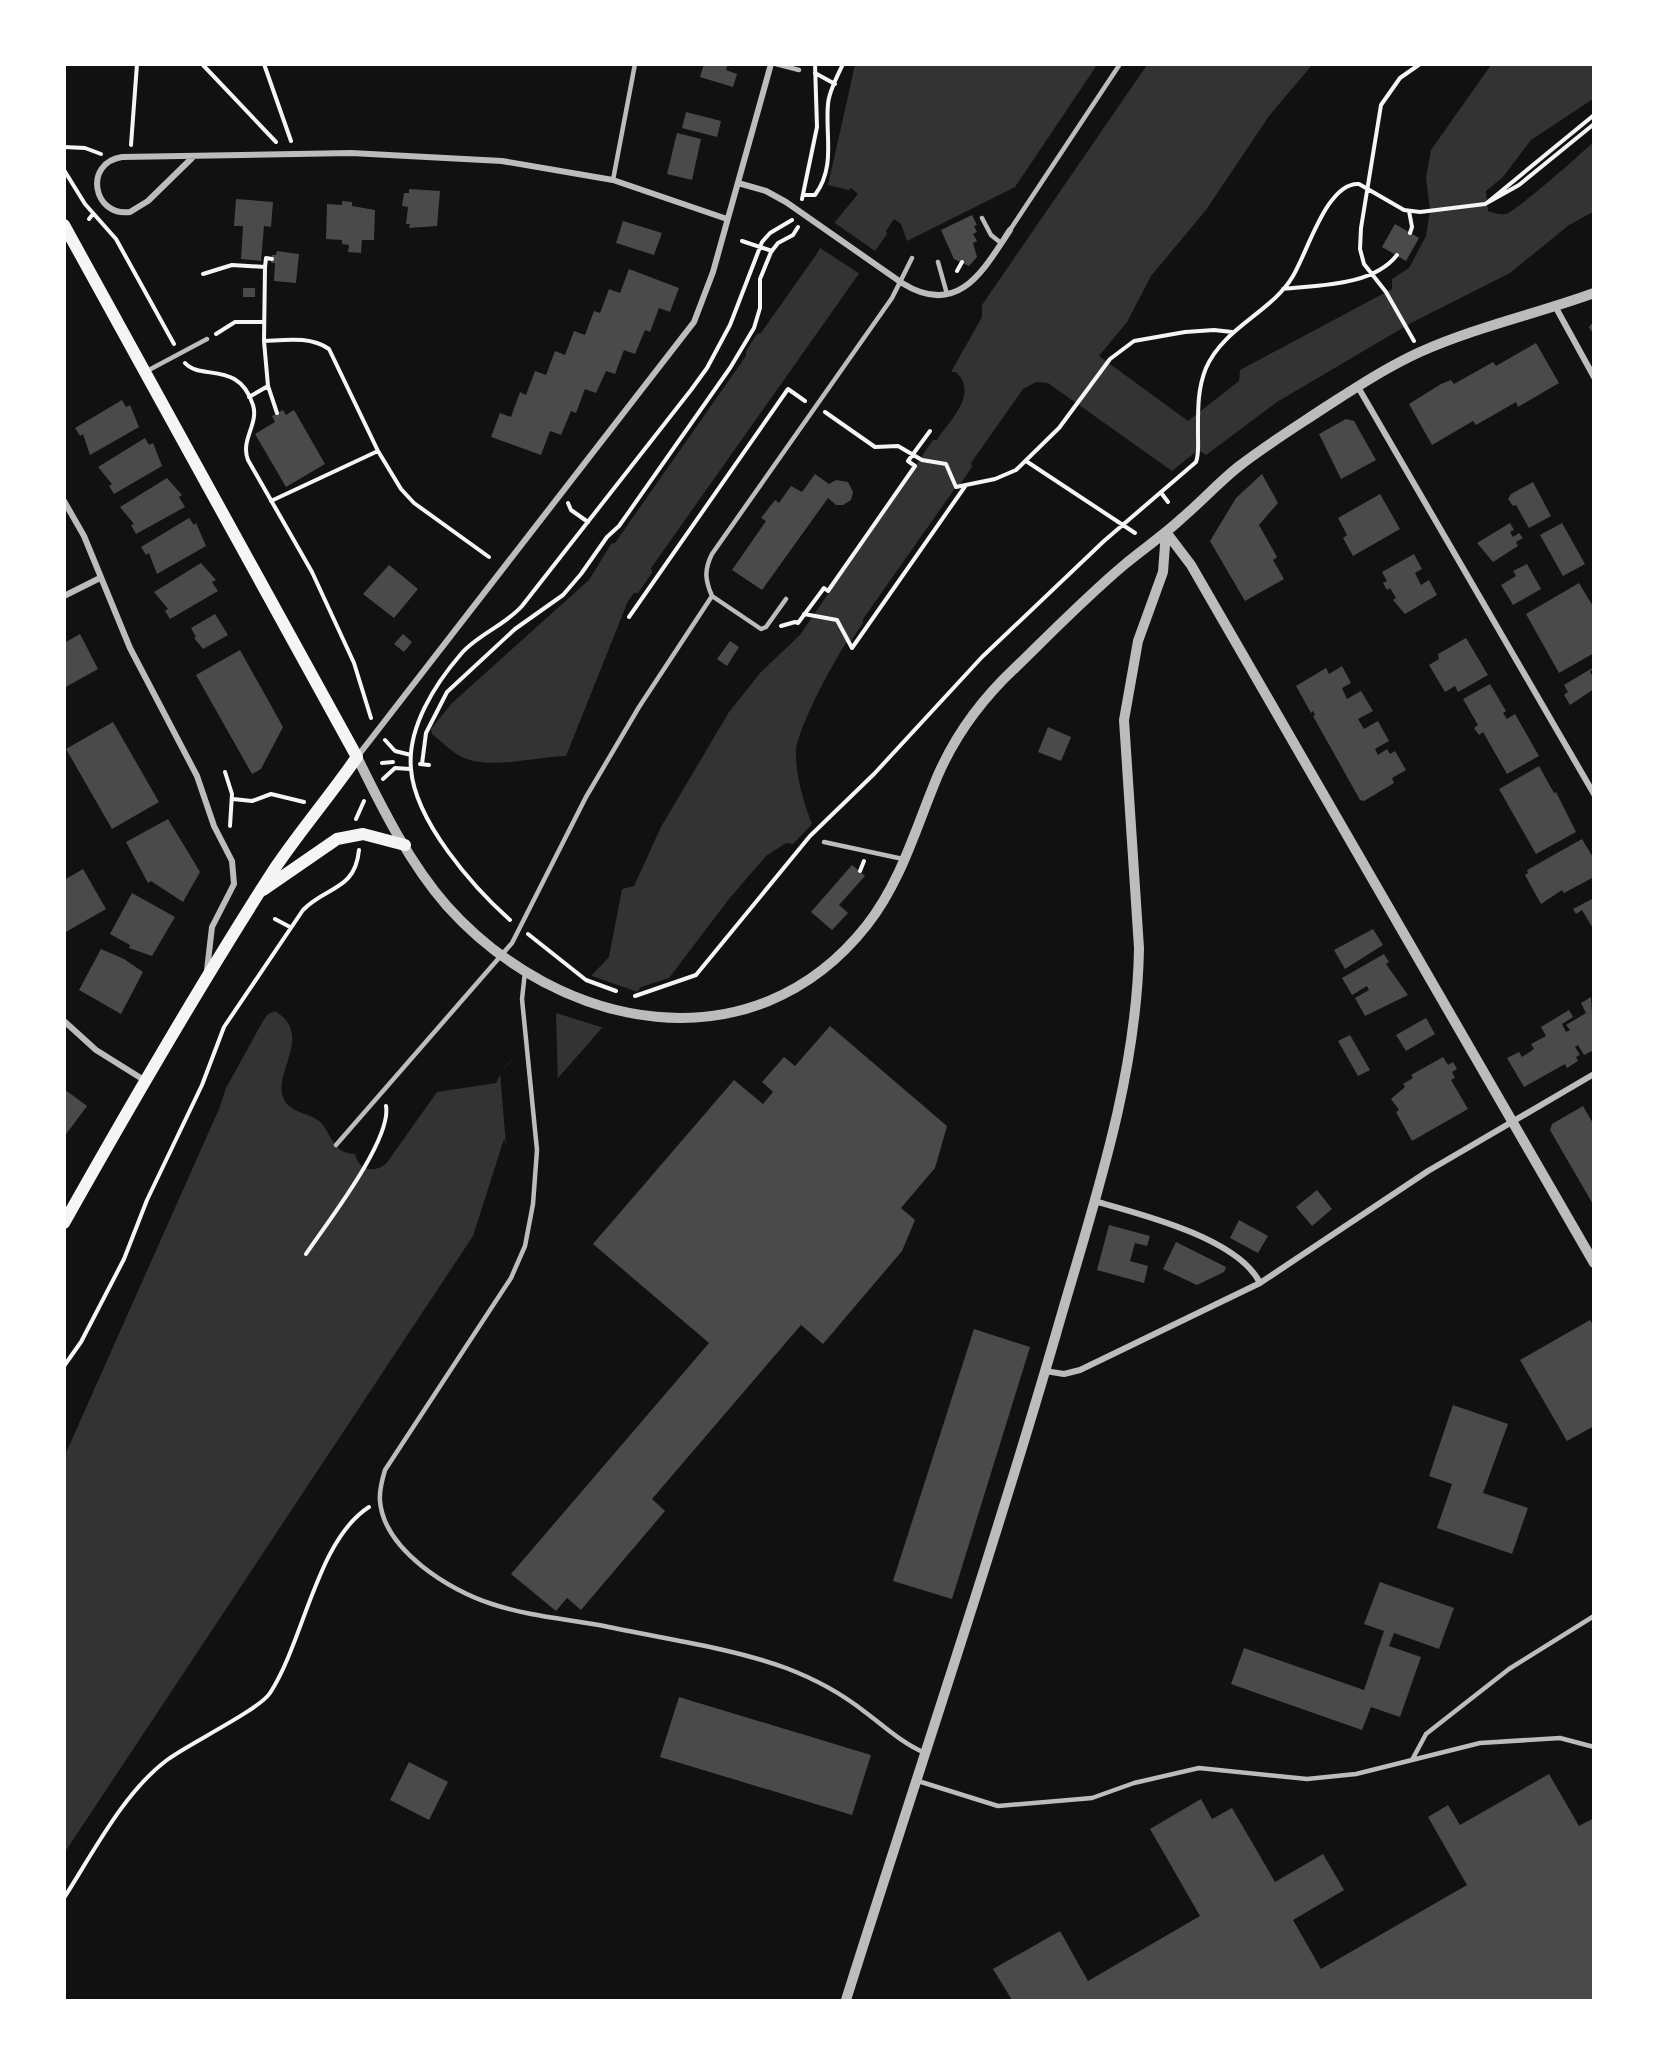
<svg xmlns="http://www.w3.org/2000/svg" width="1658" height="2065" viewBox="0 0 1658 2065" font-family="Montserrat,sans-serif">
<rect width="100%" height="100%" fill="#111"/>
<!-- water -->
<path fill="#333" d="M855 65H1097L1015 187 907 241 901 224 894 219 886 231 887 234 651 568 652 573 638 593H634L628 601 566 756C533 757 491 770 462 757 451 752 441 741 432 734L431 729 452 703 589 580 611 544 615 543 746 356V351L757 334 761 333 816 255 835 222 858 194 851 188 849 190 828 185Z
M1147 65H1312L1269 116 1206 210 1151 276 1127 322 1099 356 1188 421 1239 381 1240 370 1392 289V279L1409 268 1426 236 1430 210 1426 178 1431 150 1491 65H1593V99L1531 140 1503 177 1486 191 1488 211C1494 213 1499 215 1506 214 1516 211 1584 152 1593 142V212L1569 225 1510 273 1411 323 1277 402 1206 455 1198 450 1172 471 1048 383 1036 382 1023 389 971 463 972 467 959 486 958 484 863 619V623L851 641 849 639C835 658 797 729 796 752 795 773 804 804 812 824L793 844 786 843 766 856 729 899 669 978 641 987 607 1029 602 1028 558 1078V1084L506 1144 504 1139 473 1236 65 1852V1455L219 1109 226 1088 263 1021 268 1014 275 1011C316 1036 269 1075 285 1101 293 1115 313 1112 323 1125 333 1139 334 1153 355 1154 359 1171 373 1173 386 1164L437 1092 496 1083 503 1069 609 957 622 889 634 886 661 827 729 712 761 672 800 635 933 440H937C950 420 979 394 956 372H951L982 317V305Z"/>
<!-- pier -->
<path fill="#111" d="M832 221 878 253 860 274 817 246Z
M589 975 638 992 607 1029 556 1013 558 1084 506 1144 500 1073Z"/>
<!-- building -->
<path fill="#4a4a4a" d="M704 64H728L726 70 737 74 733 87 700 77Z
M686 112 721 121 717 137 682 128Z
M677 133 701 139 692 180 667 174Z
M409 189 440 191 437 226 409 228 410 224H406L408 207 402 206 404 193H409Z
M236 199 273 202 271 227 264 226 261 261 241 259 243 226H234Z
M342 201 352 202V206L375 210 374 240H362L361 253 348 252 349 245 342 244V240L326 239 327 204 342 205Z
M972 215 977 225 974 226 977 232 973 234 977 241 973 243 977 257 969 266 954 259 941 230Z
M623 221 662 233 654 255 616 243Z
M1395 224 1419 238 1406 261 1382 247Z
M277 251 299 254 296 283 274 281 275 263H271L272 255H276Z
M629 269 679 288 670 312 659 308 650 332 645 330 635 354 624 350 615 374 606 371 596 393 585 389 576 413 571 411 561 435 550 431 541 455 491 437 500 413 511 417 520 392 526 395 535 371 546 375 555 351 565 355 574 331 585 335 594 311 600 313 609 289 620 293Z
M243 288H255V297H243Z
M1594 321V335L1589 327Z
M1536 343 1559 383 1518 407 1516 402 1476 425 1473 421 1432 445 1409 404 1441 384 1451 380 1454 384 1493 362 1496 366Z
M122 400 126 407 130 405 139 427 90 455 83 434 80 436 75 428Z
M283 410 286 415 294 410 325 464 286 487 255 434 275 422 272 416Z
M1346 419 1354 421 1376 460 1341 479 1319 434Z
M145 438 149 445 153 443 162 466 114 494 109 486 112 484 98 467Z
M815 474 829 484 836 480 848 482 853 492 851 500 843 505H836L828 498 762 590 732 570 766 521 761 518 775 500 779 503 791 486 802 492Z
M1262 474 1278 503 1259 525 1277 557 1273 560 1284 579 1245 601 1210 541 1236 498Z
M167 478 182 495 179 497 185 507 136 534 131 525 134 524 120 507Z
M1533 482 1551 516 1529 528 1516 505 1513 506 1508 499 1511 494Z
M1380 494 1400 529 1353 556 1343 538 1347 535 1338 518Z
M189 518 194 525 196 523 206 546 157 574 149 553 146 555 141 547Z
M1510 523 1514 530 1510 532 1513 537 1519 533 1523 538 1516 542 1518 546 1493 562 1477 543Z
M1562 523 1585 564 1563 576 1540 535Z
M1414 554 1422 569 1415 573 1421 585 1429 580 1437 595 1405 614 1393 600 1396 598 1390 588 1387 590 1383 583 1387 581 1382 572Z
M201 563 216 580 212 582 218 591 170 619 165 611 168 609 154 592Z
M1527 564 1541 589 1513 605 1501 585 1516 576 1513 571Z
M389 565 418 589 394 618 363 594Z
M1579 583 1594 608V653L1559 673 1526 614Z
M215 614 228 635 203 649 194 638 196 637 191 628Z
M80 634 98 669 64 688V643Z
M403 634 412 642 404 652 394 644Z
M1466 638 1488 675 1458 692 1455 686 1445 692 1429 665 1439 659 1438 654Z
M730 641 739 647 727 666 717 659Z
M240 650 283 727 261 769 252 774 196 675Z
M1342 666 1351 683 1342 688 1347 699 1361 691 1373 711 1358 719 1364 729 1378 721 1389 741 1375 749 1378 755 1387 749 1390 754 1395 751 1406 770 1392 778 1394 783 1364 801 1360 800 1313 716 1315 715 1313 711 1311 713 1296 686 1326 668 1329 674Z
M1594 667 1590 672 1594 678V689L1570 705 1564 695 1568 692 1564 685Z
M1490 684 1506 711 1503 713 1507 719 1515 714 1539 756 1507 774 1483 732 1479 735 1474 728 1478 725 1463 699Z
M113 722 159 802 112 829 66 749Z
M1048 727 1071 737 1061 761 1038 752Z
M1539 766 1554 793 1556 792 1576 832 1536 854 1499 789Z
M168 819 200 872 183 902 151 881 148 883 126 842Z
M1582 839 1594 859V877L1564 893 1562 890 1541 904 1525 875 1528 873 1527 870Z
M852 865 865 876 839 905 848 913 832 930 811 912Z
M83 869 106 909 64 933V880Z
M132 893 175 917 152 956 129 948 130 945 110 934Z
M1594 898V930L1582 910 1576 914 1573 909Z
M1373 929 1383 945 1345 969 1334 950Z
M101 949 124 959 143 972 121 1014 79 990Z
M1384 954 1389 962 1386 964 1408 995 1365 1016 1355 998 1369 990 1367 986 1352 995 1342 978Z
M1591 997 1594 1050 1584 1055 1578 1045 1575 1047 1580 1055 1576 1057 1578 1061 1567 1068 1565 1064 1524 1087 1507 1058 1519 1052 1522 1057 1534 1049 1531 1044 1546 1036 1541 1027 1569 1010 1573 1017 1562 1024 1566 1032 1570 1030 1566 1025 1586 1013 1581 1003Z
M1426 1018 1435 1034 1406 1051 1396 1035Z
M830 1026 947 1126 935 1168 901 1208 915 1220 902 1251 823 1344 801 1325 652 1499 665 1511 581 1610 567 1598 556 1611 511 1574 709 1343 593 1244 734 1080 763 1104 773 1092 762 1082 784 1057 795 1066Z
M1350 1035 1370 1070 1358 1076 1338 1041Z
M1443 1057 1448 1065 1453 1062 1457 1069 1452 1072 1455 1078 1451 1080 1468 1109 1412 1141 1396 1112 1399 1110 1391 1099 1405 1087 1403 1084 1413 1078 1411 1075Z
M64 1089 87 1106 64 1137Z
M1583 1106 1594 1125V1206L1550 1130 1552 1124Z
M1317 1190 1332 1209 1312 1226 1296 1207Z
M1239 1220 1268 1236 1258 1253 1230 1238Z
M1109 1225 1150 1236 1147 1246 1135 1243 1130 1261 1148 1266 1144 1283 1097 1270Z
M1176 1242 1226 1267 1224 1272 1197 1285 1163 1269Z
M1590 1320 1594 1327V1426L1567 1441 1520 1360Z
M974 1329 1030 1347 952 1599 893 1581Z
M1453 1405 1508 1424 1483 1493 1528 1508 1512 1554 1437 1528 1452 1484 1429 1476Z
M1380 1582 1454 1608 1439 1649 1394 1633 1389 1646 1421 1657 1400 1717 1371 1707 1362 1730 1231 1684 1244 1648 1364 1690 1384 1631 1364 1624Z
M679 1697 871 1755 852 1815 660 1757Z
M409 1762 448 1782 429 1820 390 1800Z
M1549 1774 1579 1826 1594 1818V2000H1012L993 1969 1060 1931 1088 1981 1200 1916 1150 1829 1201 1799 1212 1819 1232 1808 1275 1882 1323 1854 1344 1890 1293 1920 1321 1969 1467 1885 1428 1817 1448 1805 1460 1825Z"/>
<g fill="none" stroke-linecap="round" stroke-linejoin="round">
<!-- path -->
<path stroke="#f5f5f5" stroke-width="4" d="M202 64 276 142
M264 64 291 141
M815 73 835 84
M131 145 137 64
M64 147 85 148 101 154
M64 170 85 204 116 239 174 344
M804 195H815C836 167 825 135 828 104 829 91 837 77 843 64
M802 199 817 127 815 64
M1488 202 1594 115
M1409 211 1412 227 1410 233
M89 219 93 214
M742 241 772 251
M265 267 266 258 272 259
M957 271 962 262
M203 274 232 265 265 267 264 341C286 340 310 336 329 349L378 451 271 501
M1283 289C1319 285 1373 286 1397 255
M216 334 235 322H263
M1414 341 1386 292 1364 264 1360 249 1361 228 1381 105 1400 78 1420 64
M185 363C201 381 239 360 253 405 259 424 240 440 248 460L312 572 354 663 371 718
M268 386 277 413
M249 397 268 386 264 341
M825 412 875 447 898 446 922 460 946 464 956 487 995 479 1016 470 1059 428 1110 359 1134 341 1185 332 1214 330 1232 332
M378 451 401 489 414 503 489 557
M1026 461 1135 533
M1162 494 1168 502
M568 503 571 510 588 522
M804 614 837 620 852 648 966 485
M629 617 788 389 805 401
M781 626 795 622 798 623 824 588 828 591 915 466 908 461 930 431
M385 740 395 751 411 755
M382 763 393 762
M420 764 429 765
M422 764 426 733 447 692 515 629 563 595 581 574 607 537 619 526 730 368 754 328 760 308V279L771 252 778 243 793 235 798 227
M225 772 232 794 230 826
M383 779 395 768 410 769
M233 799 252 801 271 794 304 802
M356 819 364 801
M860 871 864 861
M275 919 290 927
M510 920C473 887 415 821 411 769 407 728 435 684 461 654 477 635 504 626 522 606L691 390 707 368 730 325 762 242 770 233 792 220
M528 934 586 980 616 991
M635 996 696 975 810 836 874 774 982 657 1104 541 1196 462C1199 454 1198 444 1198 435 1198 412 1197 390 1206 368 1224 327 1272 312 1293 276 1308 251 1327 182 1359 184L1404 210 1420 212 1485 204 1519 185 1594 124
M306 1254C326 1224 392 1140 386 1106
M64 1366 81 1342 124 1259 147 1200 202 1085 224 1027 303 910C326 886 355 891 359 850
M64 1898C93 1853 124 1792 167 1760 188 1744 259 1710 270 1693 304 1641 317 1540 369 1507"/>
<!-- service -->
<path stroke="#bcbcbc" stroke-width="4.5" d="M776 64 799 70
M613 180 635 64
M982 218 991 235 1001 243
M1010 230 1120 64
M938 262 947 294
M147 371 207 339
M712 596C705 580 704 570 712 554L892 298 912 258
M824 842 903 859
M525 972 522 999 537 1150 533 1204 525 1246 511 1278 385 1470C382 1480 379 1491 380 1501 384 1550 450 1591 492 1604 528 1616 567 1619 604 1626 664 1639 728 1647 786 1668 815 1679 841 1693 865 1712 884 1726 903 1744 925 1753
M336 1145 512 943 586 797 639 707 712 596 761 629 766 627 786 599
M1412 1760 1426 1734 1509 1669 1594 1616
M918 1781 998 1806 1092 1798 1134 1783 1199 1768 1307 1779 1356 1774 1480 1743 1560 1738 1594 1747"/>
<!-- minor -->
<path stroke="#bcbcbc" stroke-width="6" d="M193 157 148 201 130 212C93 217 83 163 122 157L351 153 502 161 613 180 727 219
M738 183 766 191 786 202 902 283C958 318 983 271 1010 230
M1555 306 1594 377
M1358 387 1594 794
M64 501 84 536 130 648 197 776 214 826 232 861 234 884 212 927 207 970
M64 596 100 578
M357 757 694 322 713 272 771 64
M64 1021 96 1050 144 1080
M1094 1201C1140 1214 1238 1238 1260 1283
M1045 1371 1064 1374 1080 1370 1260 1283 1428 1171 1594 1074"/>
<!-- tertiary -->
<path stroke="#bcbcbc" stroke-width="10" d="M1166 532 1191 565 1594 1263
M357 757C382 808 410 864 447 906 559 1031 753 1070 867 925 902 880 916 827 938 775 956 734 983 698 1015 668 1051 633 1086 597 1124 565 1143 549 1164 535 1182 518 1201 502 1218 483 1238 467 1266 445 1297 426 1327 406 1357 387 1387 367 1420 352 1476 327 1536 314 1594 293
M846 2000C916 1778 991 1557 1056 1334 1092 1208 1137 1080 1139 948L1124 720 1138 641 1163 572 1166 532"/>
<!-- secondary -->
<path stroke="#f5f5f5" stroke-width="12" d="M64 225 357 757C330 796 299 832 273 871 199 986 131 1104 64 1223
M263 890 337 839 363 834 405 845"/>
</g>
<!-- border -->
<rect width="1658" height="2065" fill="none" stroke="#ffffff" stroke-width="132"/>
</svg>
